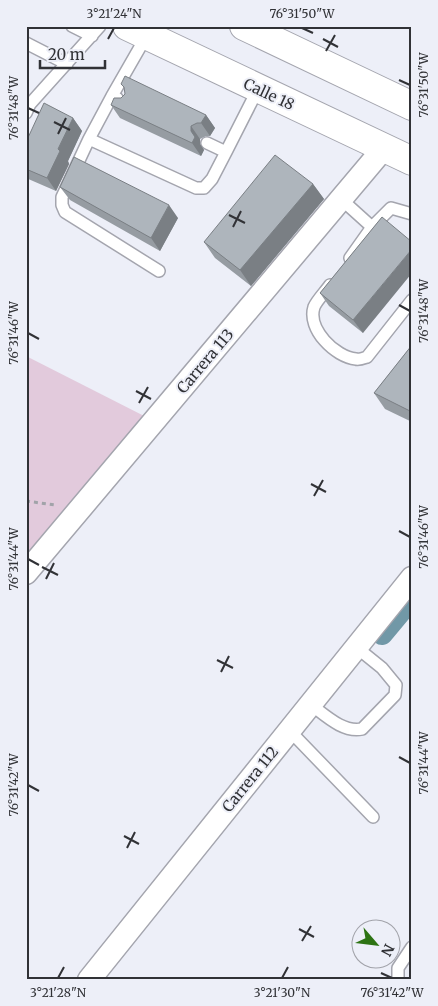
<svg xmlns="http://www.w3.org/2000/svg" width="438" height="1006" viewBox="0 0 438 1006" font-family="Merriweather,serif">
<rect width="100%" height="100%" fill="#edeff8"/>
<!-- green -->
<path fill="#e2cadc" d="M26 356 154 421 26 573Z"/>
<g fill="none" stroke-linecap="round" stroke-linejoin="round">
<!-- canal -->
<path stroke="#7198a7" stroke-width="22" d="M382 634 412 598"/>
<!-- service casing -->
<g stroke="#a4a5ae" stroke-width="14">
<path id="service" d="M72 26 92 36
M26 43 67 64
M112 96 89 139 196 188H204L212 179 226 152
M117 98 112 96 147 35
M26 113 30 104 100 26
M89 139 62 197V205L65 212 159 271
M207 143 226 152 258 89
M341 199 372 227
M350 258 372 227 391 208 412 214
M330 285C326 291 317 300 314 307 307 329 335 357 356 359 359 360 364 358 367 357L412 300
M310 704C325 715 343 733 362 729L395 695 396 685 382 668 356 647
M289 730 373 817
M398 980V968L412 947"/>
</g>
<!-- minor casing -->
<g stroke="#a4a5ae" stroke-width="25">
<path id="minor" d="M26 573 384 148
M89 980 412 578"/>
</g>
<!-- secondary casing -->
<g stroke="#a4a5ae" stroke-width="30">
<path id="secondary" d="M127 26 412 161
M244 26 412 106"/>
</g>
<!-- path -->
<path stroke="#a1a3a9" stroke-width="3" stroke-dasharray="4 4" stroke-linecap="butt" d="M26 501 55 505"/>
<!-- service -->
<use href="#service" stroke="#fff" stroke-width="11"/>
<!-- minor -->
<use href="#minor" stroke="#fff" stroke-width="22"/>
<!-- secondary -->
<use href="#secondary" stroke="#fff" stroke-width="28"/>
</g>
<!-- wall -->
<path fill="#969ca2" d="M121 84 206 115 215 128 210 136H206L200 139V144L204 150 201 156 120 118 111 105 121 98 125 94V89Z
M73 118 82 131 68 161 69 164 56 191 26 178V142Z
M313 184 324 199 251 286 215 258 204 242Z
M60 187 178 218 160 251 70 200Z
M382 217 363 333 329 306 320 293Z
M412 345V422L385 409 374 393Z"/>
<!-- shaded-wall -->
<path fill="#7a7f84" d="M206 115 215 128 210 136 201 123Z
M73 118 82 131 68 161 69 164 56 191 47 178 58 149Z
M191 126 200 139V144L204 150 201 156 192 143 191 131Z
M313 184 324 199 251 286 240 270Z
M169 205 178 218 160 251 151 238Z
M412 249V273L363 333 353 320Z"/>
<!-- building -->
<path fill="#aeb5bc" stroke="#7a7f84" d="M125 76 206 115 201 123H197L191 126V131L195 137 192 143 111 105 114 98H121L125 94 124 87 121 84Z
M44 103 73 118 58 149 60 151 47 178 26 169V142Z
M275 155 313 184 240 270 204 242Z
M74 157 169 205 151 238 60 187Z
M382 217 412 242V249L353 320 320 293Z
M412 345V412L374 393Z"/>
<!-- ticks -->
<path fill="none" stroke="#313236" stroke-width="2" d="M302 28 313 33M108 39 114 28M323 39 338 47M326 51 335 35M399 80 410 85M28 108 39 113M54 122 70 130M58 134 66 118M229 215 245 223M233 227 241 211M399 305 410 311M28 333 39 339M136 391 151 399M139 403 148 387M311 484 326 492M314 496 323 480M399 531 410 537M28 559 39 565M42 567 58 575M46 579 54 563M217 660 233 668M221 672 229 656M399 757 410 763M28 785 39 791M124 836 139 844M127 848 135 832M299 929 314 937M302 941 311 926M381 973 392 978M58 978 64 967M282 978 288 967"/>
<g text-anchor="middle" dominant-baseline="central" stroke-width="4" stroke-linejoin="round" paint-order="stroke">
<!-- street labels -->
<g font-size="15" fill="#313236" stroke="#edeff8">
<text transform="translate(269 94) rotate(25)">Calle 18</text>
<text transform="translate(205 361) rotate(-50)">Carrera 113</text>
<text transform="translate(250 779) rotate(-51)">Carrera 112</text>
</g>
</g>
<!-- border -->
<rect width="438" height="1006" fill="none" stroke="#edeff8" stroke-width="55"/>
<!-- north arrow -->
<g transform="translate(376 944) rotate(118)"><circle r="24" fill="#edeff8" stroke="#a2a3aa"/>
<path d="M0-4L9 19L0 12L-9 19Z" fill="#2d7313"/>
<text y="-8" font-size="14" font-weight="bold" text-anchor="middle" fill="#313236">N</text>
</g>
<!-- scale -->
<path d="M40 60v8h65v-8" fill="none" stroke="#313236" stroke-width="2.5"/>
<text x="48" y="60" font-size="15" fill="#313236" stroke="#edeff8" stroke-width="4" paint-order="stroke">20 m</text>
<rect x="28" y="28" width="382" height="950" fill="none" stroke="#313236" stroke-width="2"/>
<g font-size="12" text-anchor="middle" fill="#313236">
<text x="114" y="18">3°21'24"N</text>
<text x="302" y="18">76°31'50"W</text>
<text transform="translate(424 85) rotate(-90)" y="4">76°31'50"W</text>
<text transform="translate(14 108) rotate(-90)" y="4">76°31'48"W</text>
<text transform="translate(424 311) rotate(-90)" y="4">76°31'48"W</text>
<text transform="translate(14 333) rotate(-90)" y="4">76°31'46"W</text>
<text transform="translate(424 537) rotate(-90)" y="4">76°31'46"W</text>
<text transform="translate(14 559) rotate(-90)" y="4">76°31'44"W</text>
<text transform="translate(424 763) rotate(-90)" y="4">76°31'44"W</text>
<text transform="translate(14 785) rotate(-90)" y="4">76°31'42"W</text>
<text x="58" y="997">3°21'28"N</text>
<text x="282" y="997">3°21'30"N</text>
<text x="392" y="997">76°31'42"W</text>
</g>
</svg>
